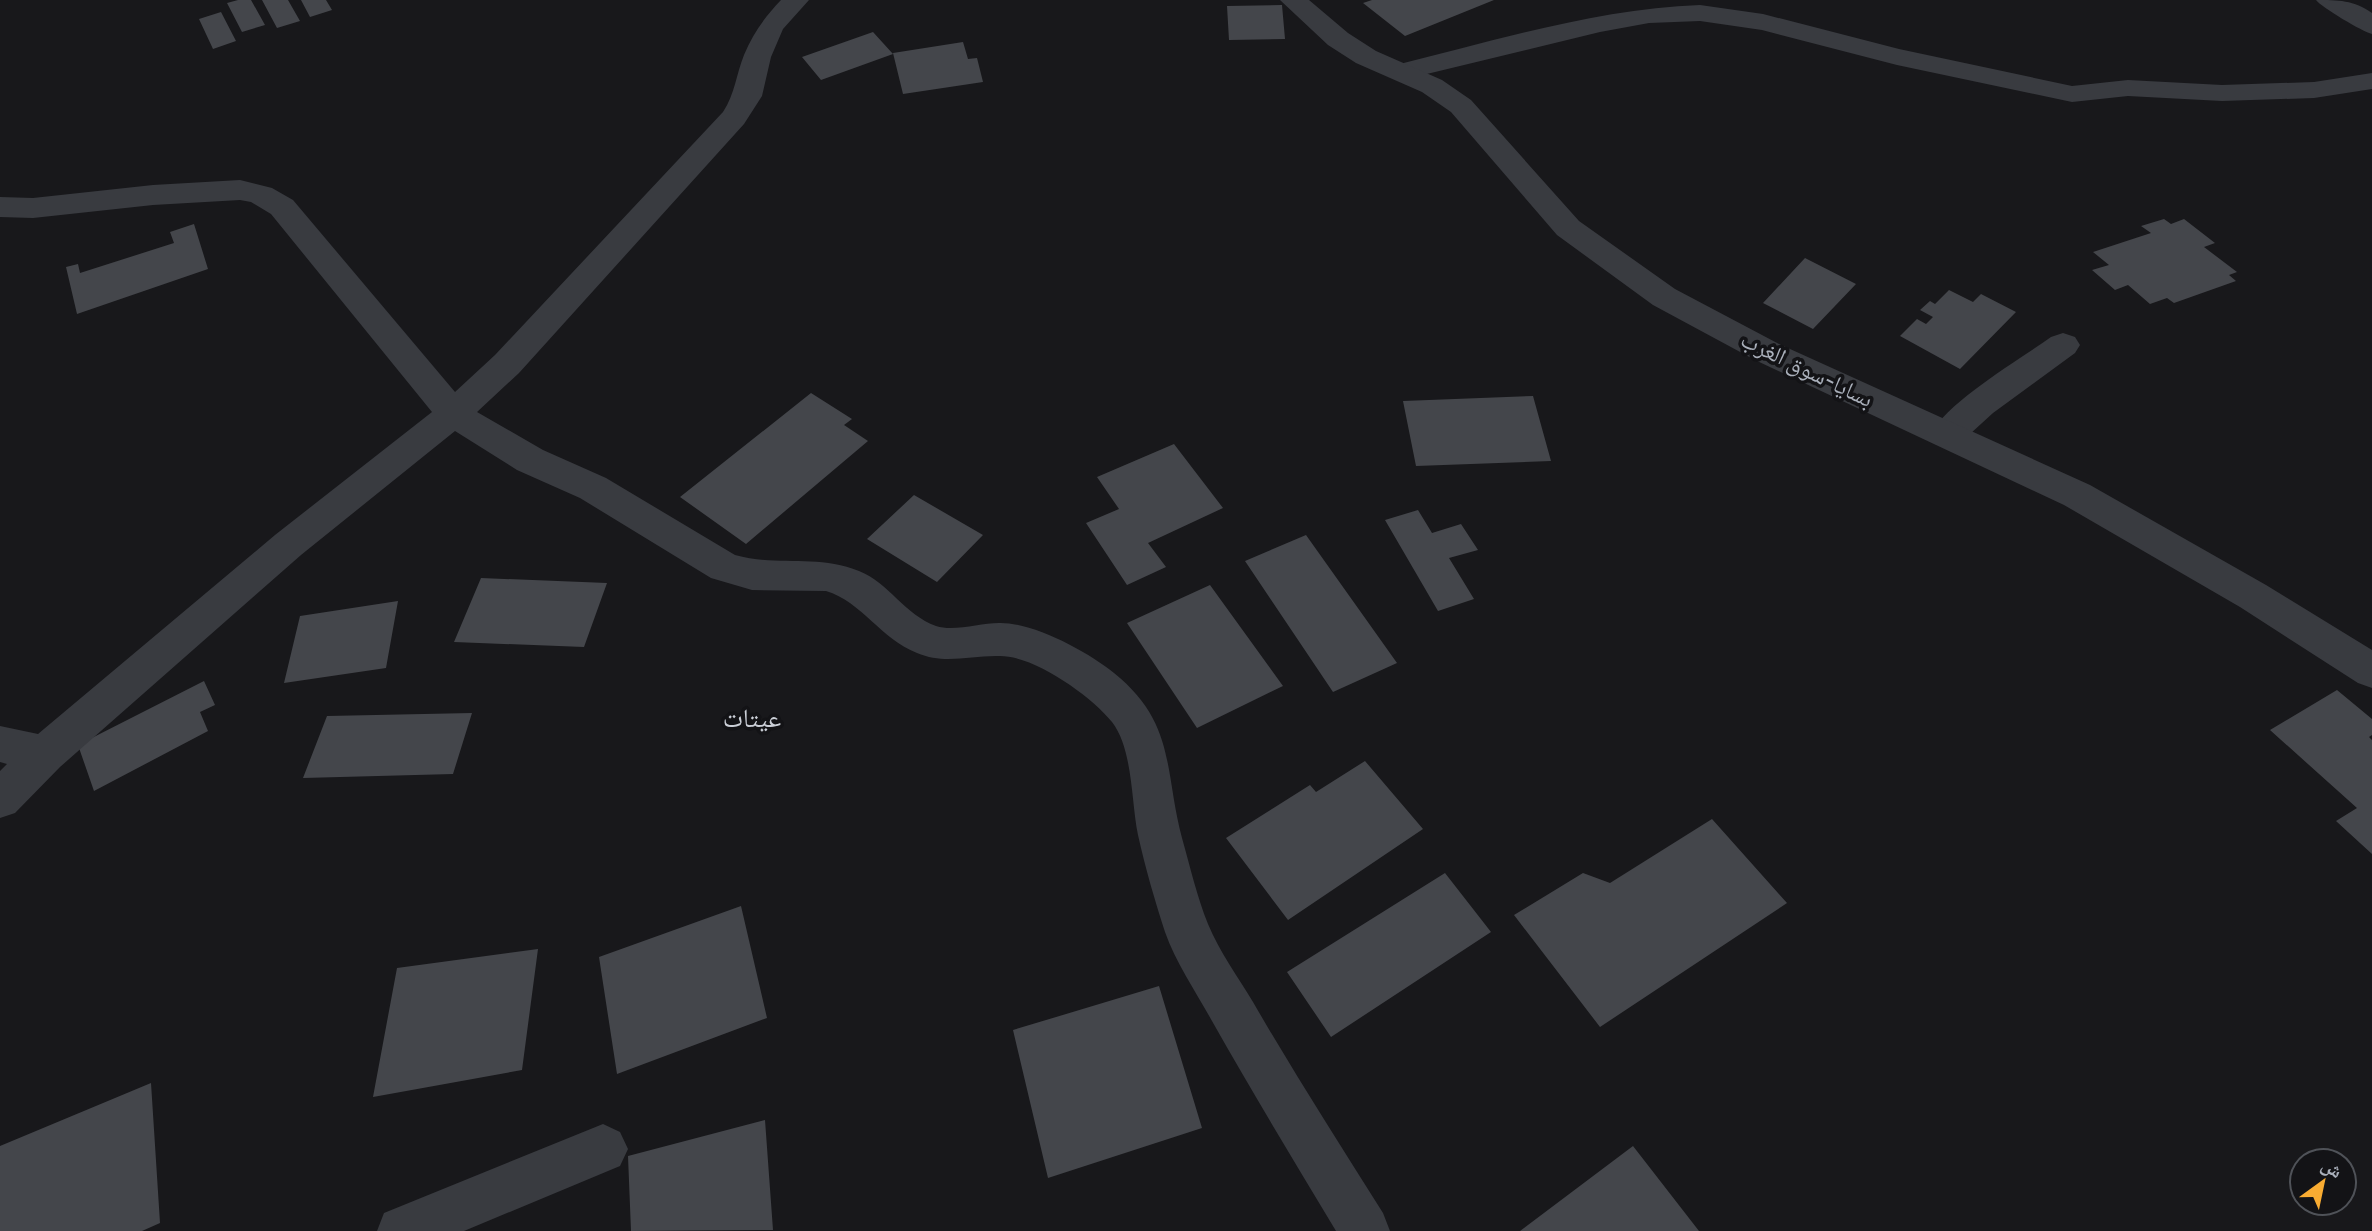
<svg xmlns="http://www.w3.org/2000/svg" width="2372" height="1231" viewBox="0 0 2372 1231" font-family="Cabin,'Noto Naskh Arabic',sans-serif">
<rect width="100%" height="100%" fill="#18181b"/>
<!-- building -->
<path fill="#44464b" d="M238 0H251L265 25 242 32 227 3Z
M262 0H288L300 21 277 28Z
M301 0H326L332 10 310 17Z
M1372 0H1494L1405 36 1363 3Z
M1282 5 1285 39 1229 40 1227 6Z
M221 12 236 41 213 49 199 19Z
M873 32 893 54 821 80 802 57Z
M963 42 968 59 977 58 983 82 903 94 893 53Z
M2164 219 2171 224 2184 219 2215 243 2204 247 2237 272 2229 275 2236 281 2174 303 2167 298 2150 304 2128 285 2115 290 2092 270 2109 265 2093 252 2151 233 2141 226Z
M194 224 208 269 77 314 66 267 78 264 80 273 174 243 170 232Z
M1805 258 1856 284 1813 329 1763 303Z
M1949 290 1973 302 1981 294 2016 312 1960 369 1900 336 1917 319 1926 324 1933 317 1920 310 1930 301 1935 304Z
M811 393 852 419 844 425 868 441 746 544 680 497Z
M1533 396 1551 461 1416 466 1403 401Z
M1174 444 1223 508 1148 543 1166 567 1127 585 1086 523 1119 509 1097 477Z
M914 495 983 535 937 582 867 539Z
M1418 510 1432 533 1461 524 1478 550 1449 558 1474 599 1438 611 1385 520Z
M1306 535 1397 663 1333 692 1245 561Z
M481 578 607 583 584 647 454 642Z
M1210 585 1283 686 1197 728 1127 623Z
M398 601 386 668 284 683 300 616Z
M204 681 215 705 200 712 208 731 94 791 78 745Z
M2337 690 2372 719V735L2369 737 2372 740V854L2336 821 2357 808 2270 730Z
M472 713 453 774 303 778 327 716Z
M1365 761 1423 829 1288 920 1226 838 1310 785 1316 792Z
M1712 819 1787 903 1600 1027 1514 915 1583 873 1610 883Z
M1445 873 1491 932 1331 1037 1287 972Z
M741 906 767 1018 617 1074 599 957Z
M538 949 522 1070 373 1097 397 968Z
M1159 986 1202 1128 1048 1178 1013 1030Z
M151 1083 160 1223 142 1231H0V1146Z
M765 1120 773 1230 631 1231 628 1156Z
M1633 1146 1699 1231H1520Z"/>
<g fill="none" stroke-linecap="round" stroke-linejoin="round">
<!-- minor -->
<path fill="#393b40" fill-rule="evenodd" d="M781 0H809L783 29 771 57 762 96 744 124 519 373 477 412 543 450 606 478 735 555C777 567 817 554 859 571 889 583 905 615 936 626 954 632 980 623 999 623 1033 622 1088 652 1114 673 1176 723 1164 770 1182 838 1190 866 1197 897 1208 924 1219 951 1238 977 1253 1002 1294 1073 1339 1143 1383 1213L1390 1231H1336C1294 1161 1252 1092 1212 1021 1196 992 1176 963 1165 932 1155 901 1145 867 1138 835 1131 801 1133 749 1112 722 1091 696 1035 656 1000 656 971 655 945 665 917 653 881 639 862 602 826 591L752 590 711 578 580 498 517 470 455 431 301 555 60 767 15 813 0 818V771L7 764 0 762V726L38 734 275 535 432 412 271 214 251 202 240 200 153 205 33 218 0 217V197L33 198 153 185 240 180 272 188 293 200 455 392 495 355 723 112C735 94 736 75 744 55 753 33 765 17 781 0Z
M2316 0C2338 0 2354 0 2372 13V34C2363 32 2321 7 2316 0Z
M1700 5 1763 14 1899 49 2072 86 2128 80 2222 85 2314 82 2372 73V89L2314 98 2222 101 2128 96 2072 102 1897 65 1762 30 1700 21 1649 23 1600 32 1402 80 1392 78 1388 72 1392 66C1493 41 1596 9 1700 5Z
M2063 333 2075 337 2080 345 2075 353 1993 413 1959 444 1947 448 1935 444 1930 435C1949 400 2018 361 2051 337Z
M603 1124 620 1132 628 1149 620 1166 464 1231H377L384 1213Z"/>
<!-- tertiary -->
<path fill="#393b40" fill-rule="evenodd" d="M1280 0H1309L1348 33 1376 51 1442 80 1471 100 1579 221 1675 289 1779 344 2090 485 2266 585 2372 650V688L2358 683 2240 607 2064 505 1755 360 1653 305 1557 235 1451 112 1422 92 1356 63 1328 45Z"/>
</g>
<g text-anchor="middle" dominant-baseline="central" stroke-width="7" stroke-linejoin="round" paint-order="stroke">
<!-- street labels -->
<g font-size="23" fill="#aab0bb" stroke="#131316">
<text transform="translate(1807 369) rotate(26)">بسايا-سوق الغرب</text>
</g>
<!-- quarter labels -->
<g font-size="26" fill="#cbcfd7" stroke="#131316">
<text x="752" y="718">عيتات</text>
</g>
</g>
<!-- north arrow -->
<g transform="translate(2323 1182) rotate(33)"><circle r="33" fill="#131316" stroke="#4f5258" stroke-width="2"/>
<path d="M0-5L12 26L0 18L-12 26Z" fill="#f9ac32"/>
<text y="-10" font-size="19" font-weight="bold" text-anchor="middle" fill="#aab0bb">ش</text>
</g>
</svg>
